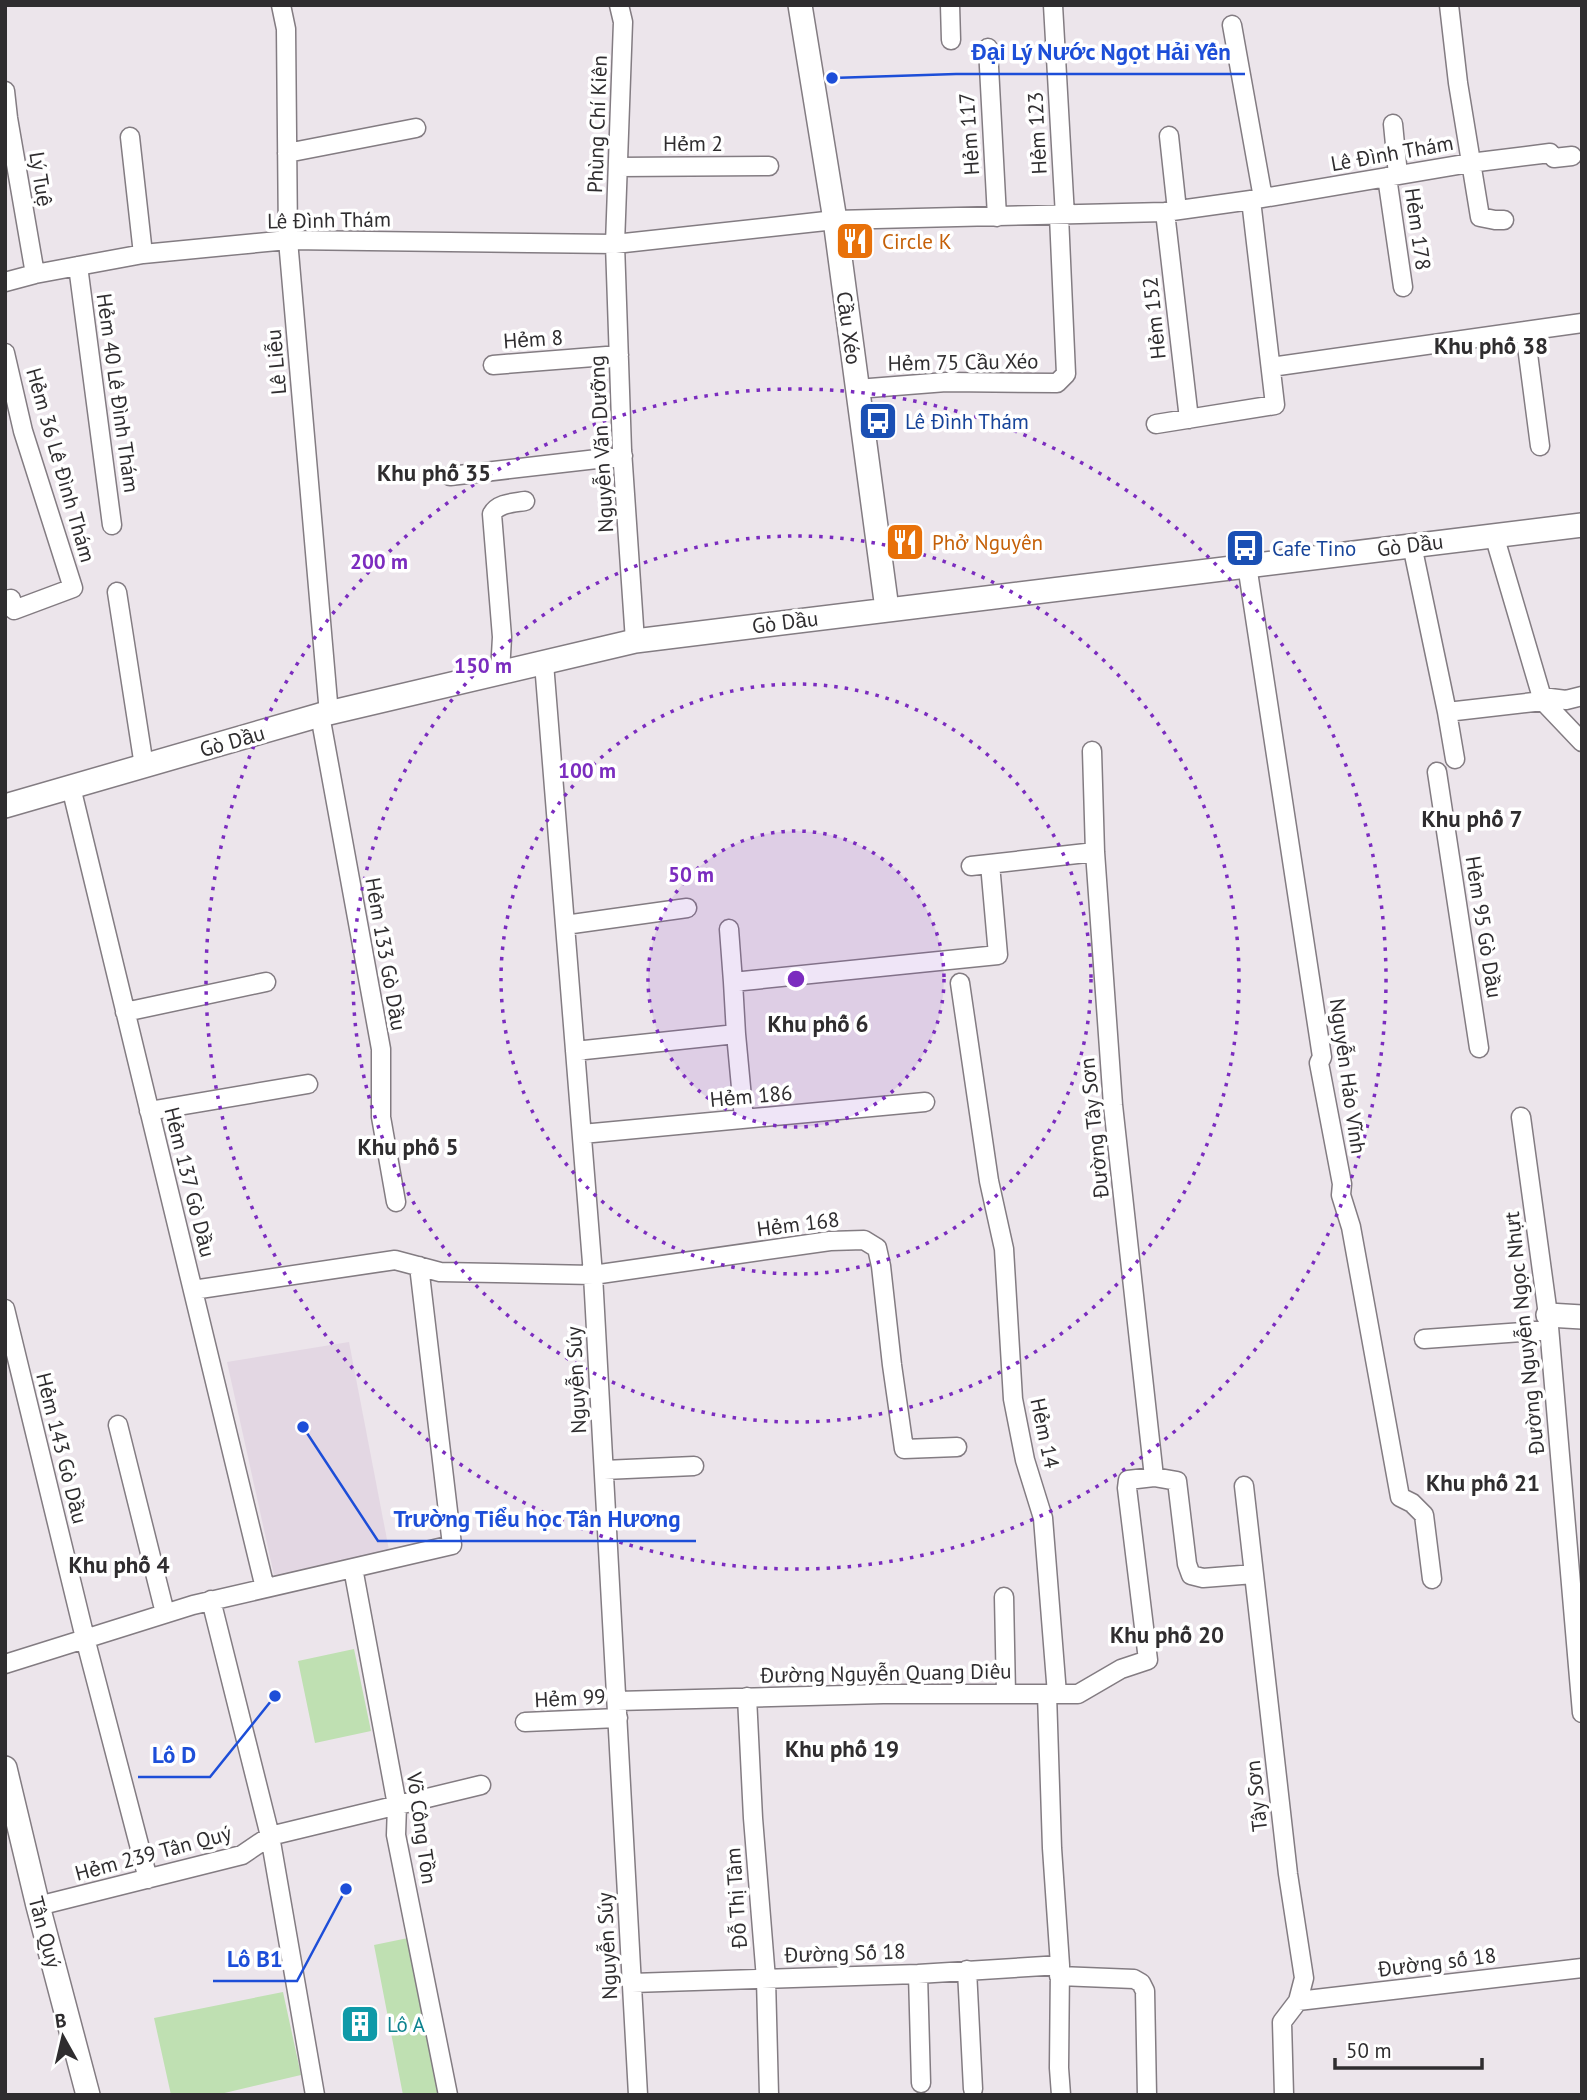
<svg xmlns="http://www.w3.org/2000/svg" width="1587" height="2100" viewBox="0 0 1587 2100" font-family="'PT Sans',sans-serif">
<rect width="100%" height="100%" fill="#ece5eb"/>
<!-- built -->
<path fill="#e3d7e3" d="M349 1342 389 1550 274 1575 227 1362Z"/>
<!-- green -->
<path fill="#bfe0b2" d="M354 1649 371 1731 315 1743 298 1661Z
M408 1938 438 2095H403L374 1945Z
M283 1992 301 2075 216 2095H171L154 2018Z"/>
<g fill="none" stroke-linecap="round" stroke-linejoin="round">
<!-- minor casing -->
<g stroke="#837c82" stroke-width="21">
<path id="minor" d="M281 5 286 29 288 240 329 714
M619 5 623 22 615 244 622 450 635 641
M950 5 951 40
M1053 5 1065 216
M1449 5 1458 83 1480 217 1495 220H1504
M1232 25 1263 198
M988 48 997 217
M5 91 8 118 35 274
M1393 124 1398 175
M1169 136 1177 210
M130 137 143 254
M287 153 416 128
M618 167 769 166
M1387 177 1403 287
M1165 212 1189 419
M78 266 112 525
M5 282 35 274 143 254 288 240 615 244 835 220 1165 212 1251 200 1470 163 1550 153 1554 158 1572 156
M1525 331 1540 446
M5 353 23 431 73 588 14 610 11 599 5 600
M493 365 619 355
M1271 367 1582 323
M857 389 946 382 1057 383 1066 374 1059 216
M1156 424 1275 405 1251 200
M450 476 623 456
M1494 535 1543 701 1582 742
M1412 545 1447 712 1455 759
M1247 565 1322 1057 1319 1063 1342 1184 1341 1195 1351 1227 1400 1497 1412 1503 1424 1515 1432 1579
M117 592 144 766
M544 663 593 1275 638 2095
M500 673 502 637 492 514C498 503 513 503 525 501
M1542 697 1566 700 1582 696
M1447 712 1543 701
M320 715 381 1049V1117L396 1202
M1092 751 1095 852 1113 1105 1154 1477 1177 1481 1187 1564 1191 1575 1203 1578 1254 1574
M1437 772 1479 1048
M71 787 265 1588
M971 866 1095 852
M565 925 687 908
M729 929 733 982
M960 983 989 1181 1004 1249 1013 1399 1025 1460 1043 1518 1057 1694
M125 1012 266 982
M736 1034 744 1119
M575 1051 736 1034 733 982 998 955 990 864
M149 1111 308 1084
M1521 1117 1548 1315 1582 1713
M582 1134 925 1102
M193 1290 395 1260 440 1272 593 1275 830 1241 864 1240 877 1248 881 1266 892 1365 904 1449 957 1447
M5 1309 85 1638 148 1879
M1424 1339 1549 1330
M118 1425 165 1613
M604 1470 694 1466
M1244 1486 1288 1874 1304 1978 1298 2001 1282 2022 1284 2095
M353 1568 397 1805 396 1835 448 2095
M1004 1597 1006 1694
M211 1600 270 1836 315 2095
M5 1664 193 1605 452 1545 419 1266
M1047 1694 1052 1848 1060 1965 1059 2068 1061 2095
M747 1697 753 1818 766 1979 769 2095
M617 1701 883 1694H1078L1121 1669 1148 1660 1127 1488 1128 1480 1154 1477
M525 1722 618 1718
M38 1906 242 1855 270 1836 481 1785
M967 1970 973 2089
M918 1974 921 2083
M1059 1976 1134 1979 1141 1983 1145 1991 1147 2095
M632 1983 918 1974 1060 1965
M1298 2001 1582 1968"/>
</g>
<!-- tertiary casing -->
<g stroke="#837c82" stroke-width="26">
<path id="tertiary" d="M800 5 835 220 887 609
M5 806 320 715 635 641 1582 525
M1548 1315 1582 1317
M5 1768 38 1906 88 2095"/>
</g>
<!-- minor -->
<use href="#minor" stroke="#fff" stroke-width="18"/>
<!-- tertiary -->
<use href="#tertiary" stroke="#fff" stroke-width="23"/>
</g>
<!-- distance rings -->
<circle cx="796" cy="979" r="148" fill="#7b2cbf" fill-opacity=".12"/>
<g fill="none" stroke="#7b2cbf" stroke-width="3.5" stroke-dasharray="3.5 7">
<circle cx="796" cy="979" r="148"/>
<circle cx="796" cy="979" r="295"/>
<circle cx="796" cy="979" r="443"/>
<circle cx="796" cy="979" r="590"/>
</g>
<!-- icons -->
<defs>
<g id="restaurant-square" transform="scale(2.0125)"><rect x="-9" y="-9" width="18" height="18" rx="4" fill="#e8710a" stroke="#fff"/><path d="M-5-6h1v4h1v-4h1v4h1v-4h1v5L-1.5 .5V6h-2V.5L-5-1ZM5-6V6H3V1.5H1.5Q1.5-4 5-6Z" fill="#fff"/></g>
<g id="bus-square" transform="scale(2.0125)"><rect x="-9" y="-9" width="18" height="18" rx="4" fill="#1a4fb4" stroke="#fff"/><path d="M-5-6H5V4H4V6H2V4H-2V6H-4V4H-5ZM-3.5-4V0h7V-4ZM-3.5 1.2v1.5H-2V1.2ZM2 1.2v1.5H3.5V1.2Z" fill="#fff"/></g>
<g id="building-square" transform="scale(2.0125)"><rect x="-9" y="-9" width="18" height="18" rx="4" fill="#0f9aa8" stroke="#fff"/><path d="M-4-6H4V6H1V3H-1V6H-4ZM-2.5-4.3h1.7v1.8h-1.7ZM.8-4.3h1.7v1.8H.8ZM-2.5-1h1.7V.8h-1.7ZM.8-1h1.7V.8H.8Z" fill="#fff"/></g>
</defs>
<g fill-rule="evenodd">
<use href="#restaurant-square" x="855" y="241"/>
<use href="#bus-square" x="878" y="421"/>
<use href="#restaurant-square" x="905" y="542"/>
<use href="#bus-square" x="1245" y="548"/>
<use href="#building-square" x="360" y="2024"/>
</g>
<g text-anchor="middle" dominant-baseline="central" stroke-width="7" stroke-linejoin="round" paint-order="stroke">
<!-- street labels -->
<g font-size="21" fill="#2f2d2f" stroke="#fff">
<text transform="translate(597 124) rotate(-88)">Phùng Chí Kiên</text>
<text transform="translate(1037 133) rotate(-93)">Hẻm 123</text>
<text transform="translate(969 134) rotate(-94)">Hẻm 117</text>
<text x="693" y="143">Hẻm 2</text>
<text transform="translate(1392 153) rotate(-10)">Lê Đình Thám</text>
<text transform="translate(41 179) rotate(81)">Lý Tuệ</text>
<text transform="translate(329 220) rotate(-1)">Lê Đình Thám</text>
<text transform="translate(1418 229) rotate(82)">Hẻm 178</text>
<text transform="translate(1154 318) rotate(-96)">Hẻm 152</text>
<text transform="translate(849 328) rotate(82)">Cầu Xéo</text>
<text transform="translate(533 339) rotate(-4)">Hẻm 8</text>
<text transform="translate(276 362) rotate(-95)">Lê Liễu</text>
<text transform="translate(963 362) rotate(-1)">Hẻm 75 Cầu Xéo</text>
<text transform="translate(118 393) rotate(82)">Hẻm 40 Lê Đình Thám</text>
<text transform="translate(601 444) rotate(-93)">Nguyễn Văn Dưỡng</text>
<text transform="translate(61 465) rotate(74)">Hẻm 36 Lê Đình Thám</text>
<text transform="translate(1410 545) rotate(-7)">Gò Dầu</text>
<text transform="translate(785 622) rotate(-7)">Gò Dầu</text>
<text transform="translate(232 741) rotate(-16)">Gò Dầu</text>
<text transform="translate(1484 927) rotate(81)">Hẻm 95 Gò Dầu</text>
<text transform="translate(386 954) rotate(80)">Hẻm 133 Gò Dầu</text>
<text transform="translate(1348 1076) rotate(82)">Nguyễn Háo Vĩnh</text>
<text transform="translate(751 1096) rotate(-5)">Hẻm 186</text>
<text transform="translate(1094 1128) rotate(-96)">Đường Tây Sơn</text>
<text transform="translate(190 1182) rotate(76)">Hẻm 137 Gò Dầu</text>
<text transform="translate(798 1224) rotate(-7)">Hẻm 168</text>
<text transform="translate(1524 1333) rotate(-96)">Đường Nguyễn Ngọc Nhựt</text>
<text transform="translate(576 1380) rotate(-93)">Nguyễn Súy</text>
<text transform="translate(1045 1433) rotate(78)">Hẻm 14</text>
<text transform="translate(62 1448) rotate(76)">Hẻm 143 Gò Dầu</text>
<text transform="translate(886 1673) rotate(-1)">Đường Nguyễn Quang Diêu</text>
<text transform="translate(570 1698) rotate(-3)">Hẻm 99</text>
<text transform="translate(1256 1796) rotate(-96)">Tây Sơn</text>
<text transform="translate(422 1828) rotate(82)">Võ Công Tồn</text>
<text transform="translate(153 1853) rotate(-15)">Hẻm 239 Tân Quý</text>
<text transform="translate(736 1898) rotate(-94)">Đỗ Thị Tâm</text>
<text transform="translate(45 1932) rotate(75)">Tân Quý</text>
<text transform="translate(607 1946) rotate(-93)">Nguyễn Súy</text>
<text transform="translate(845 1953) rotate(-2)">Đường Số 18</text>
<text transform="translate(1437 1962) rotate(-7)">Đường số 18</text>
</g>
<!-- food labels -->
<g font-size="21" fill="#c56008" stroke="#fff" text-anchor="start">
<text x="882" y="241">Circle K</text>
<text x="932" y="542">Phở Nguyên</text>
</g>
<!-- transit labels -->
<g font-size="21" fill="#164399" stroke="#fff" text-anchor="start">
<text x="905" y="421">Lê Đình Thám</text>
<text x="1272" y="548">Cafe Tino</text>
</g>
<!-- culture labels -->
<g font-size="21" fill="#0d838f" stroke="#fff" text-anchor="start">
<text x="387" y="2024">Lô A</text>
</g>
<!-- neighbourhood labels -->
<g font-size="23" font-weight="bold" fill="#2f2d2f" stroke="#fff">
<text x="1491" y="345">Khu phố 38</text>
<text x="434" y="472">Khu phố 35</text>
<text x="1472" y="818">Khu phố 7</text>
<text x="818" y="1023">Khu phố 6</text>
<text x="408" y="1146">Khu phố 5</text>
<text x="1483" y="1482">Khu phố 21</text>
<text x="119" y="1564">Khu phố 4</text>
<text x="1167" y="1634">Khu phố 20</text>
<text x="842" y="1748">Khu phố 19</text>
</g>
</g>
<circle cx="796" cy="979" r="10" fill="#7b2cbf" stroke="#fff" stroke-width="3.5"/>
<g font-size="21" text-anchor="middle" font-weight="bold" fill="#7b2cbf" stroke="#fff" stroke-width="7" stroke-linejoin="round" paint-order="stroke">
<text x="379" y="569">200 m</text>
<text x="483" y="673">150 m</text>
<text x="587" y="778">100 m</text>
<text x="691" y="882">50 m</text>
</g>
<!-- callouts -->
<path fill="none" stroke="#1d4ed8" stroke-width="2.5" d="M832 78L956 74H1245M303 1427L378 1541H696M275 1696L210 1777H138M346 1889L297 1981H213"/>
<g fill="#1d4ed8" stroke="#fff" stroke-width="2.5">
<circle cx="832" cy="78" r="7"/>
<circle cx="303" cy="1427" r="7"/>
<circle cx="275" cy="1696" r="7"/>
<circle cx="346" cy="1889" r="7"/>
</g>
<g font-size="23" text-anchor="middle" font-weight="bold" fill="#1d4ed8" stroke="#fff" stroke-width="7" stroke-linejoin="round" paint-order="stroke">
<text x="1101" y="60">Đại Lý Nước Ngọt Hải Yến</text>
<text x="537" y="1527">Trường Tiểu học Tân Hương</text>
<text x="174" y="1763">Lô D</text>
<text x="255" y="1967">Lô B1</text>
</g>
<!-- border -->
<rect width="1587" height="2100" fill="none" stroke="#2f2d2f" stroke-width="14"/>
<!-- north arrow -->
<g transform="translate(63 2037) rotate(352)" stroke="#ffffff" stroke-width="5" paint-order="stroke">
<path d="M0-5L12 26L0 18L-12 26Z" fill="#2f2d2f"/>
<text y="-10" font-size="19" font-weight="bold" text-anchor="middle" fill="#2f2d2f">B</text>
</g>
<!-- scale -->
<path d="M1335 2058v10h147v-10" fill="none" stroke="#2f2d2f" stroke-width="3.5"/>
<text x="1346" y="2058" font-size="21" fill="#2f2d2f" stroke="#ffffff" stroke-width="5" paint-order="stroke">50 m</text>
</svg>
